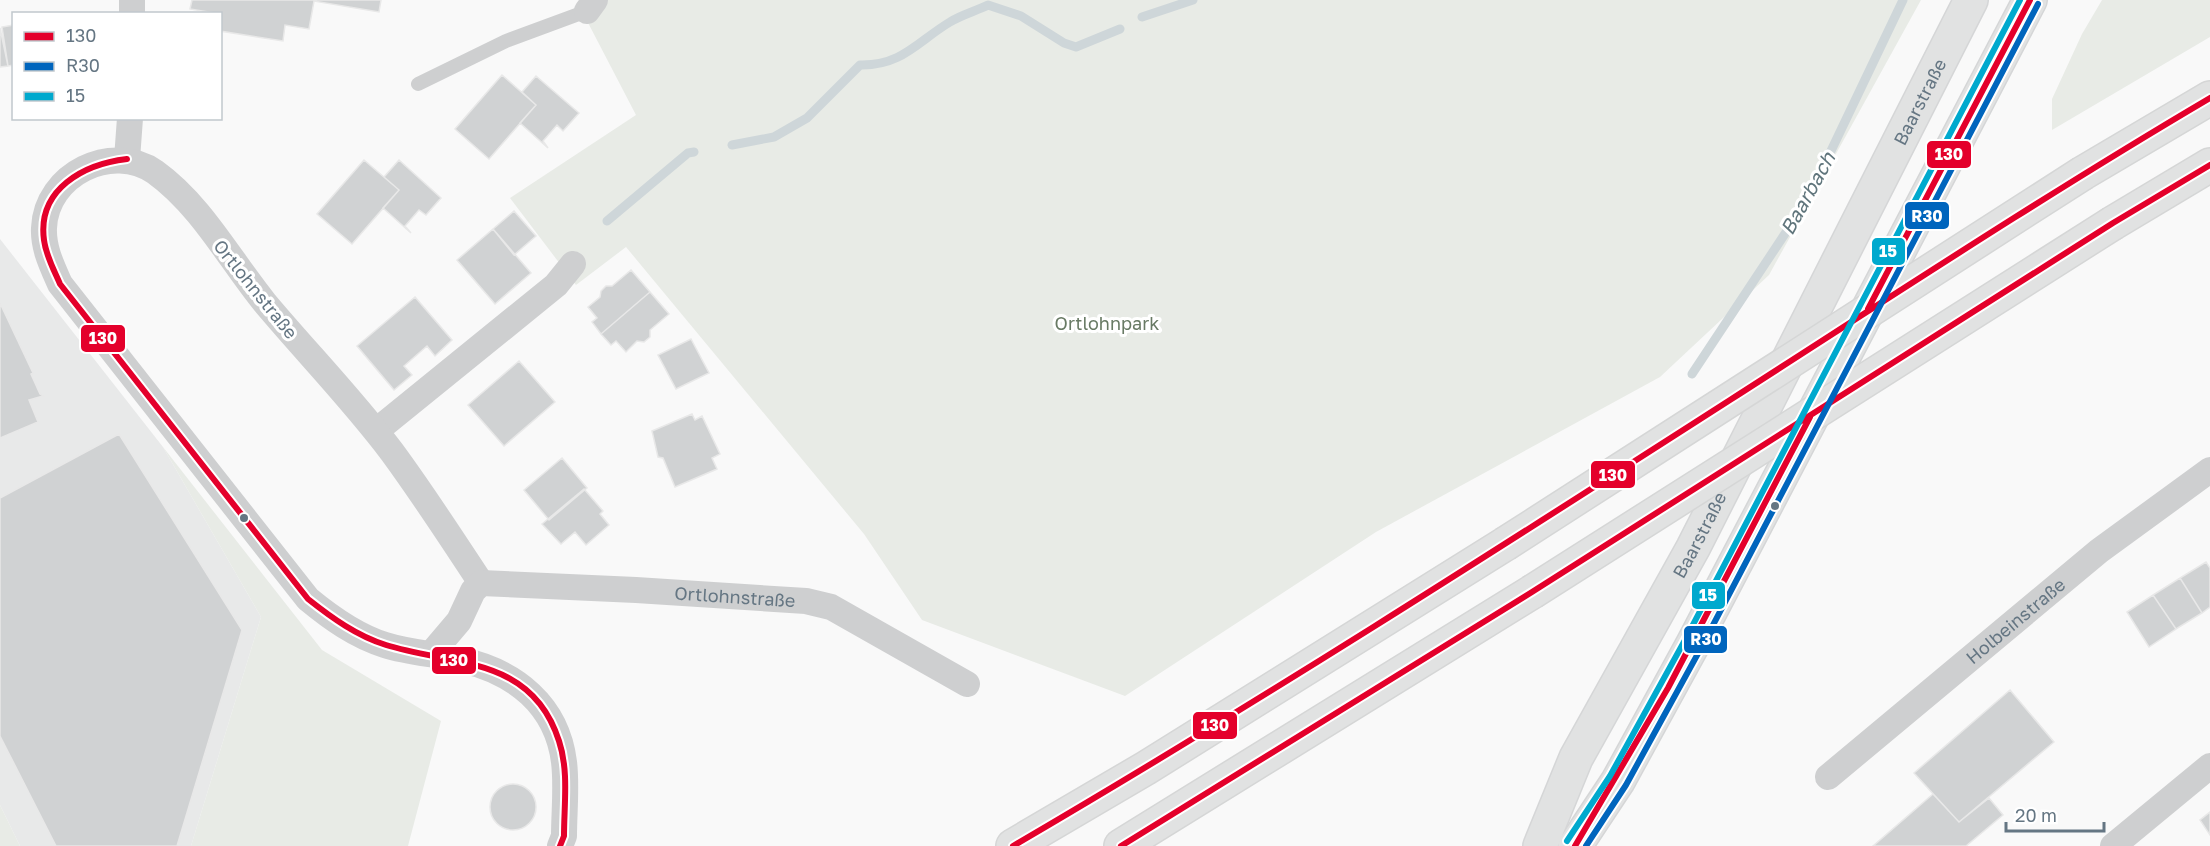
<svg xmlns="http://www.w3.org/2000/svg" width="2210" height="846" viewBox="0 0 2210 846" font-family="'Golos Text',sans-serif">
<rect width="100%" height="100%" fill="#f9f9f9"/>
<!-- built -->
<path fill="#e8e9e9" d="M0 239 163 447 261 617 191 846H20L0 805Z"/>
<!-- green -->
<path fill="#e8ebe6" d="M583 0H1921L1769 275 1660 377 1376 532 1125 696 922 620 864 534 626 247 576 285 510 198 636 115 585 17Z
M2102 0H2210V37L2052 130V99L2082 34Z
M163 447 322 650 441 721 408 846H191L261 617Z
M0 805 20 846H0Z"/>
<g fill="none" stroke-linecap="round" stroke-linejoin="round">
<!-- stream -->
<path stroke="#ced6d9" stroke-width="9" d="M1142 17 1193 0
M732 145 774 137 807 118 860 65C902 66 918 41 950 22 961 15 976 11 988 5L1021 16 1064 43 1076 47 1120 29
M607 221 688 153 694 152
M1692 374 1808 199 1903 0"/>
</g>
<!-- building -->
<path fill="#d0d2d3" stroke="#e8e8e8" stroke-width="1.5" d="M192 0H381L379 12 314 1 309 29 285 25 283 41 220 31V14L190 9Z
M14 25V65L8 66 2 27Z
M0 28 8 66 0 67Z
M502 75 536 105 489 159 455 129Z
M536 76 579 113 563 131 557 125 543 141 548 148 520 123 536 105 522 92Z
M364 160 399 190 352 244 317 214Z
M399 160 441 198 426 215 419 210 405 226 411 233 383 208 399 190 384 177Z
M514 211 536 236 514 255 493 229Z
M493 229 531 273 495 304 457 260Z
M631 270 650 292 601 334 592 322 597 318 588 307 600 297 601 291 606 286H612Z
M650 292 669 314 650 330V337L644 342 637 341 626 352 616 341 611 345 601 334Z
M415 297 452 340 435 356 427 346 404 366 412 375 394 390 357 346Z
M0 303 33 373 31 374 40 394 43 396 29 400 38 422 0 438Z
M691 339 709 373 676 389 658 355Z
M519 361 555 402 504 446 468 405Z
M692 414 695 420 702 416 720 454 712 458 717 469 675 487 663 458 658 457 652 431Z
M119 434 242 630 177 846H56L0 736V498Z
M562 458 587 488 549 520 524 490Z
M584 489 603 511 600 514 609 525 586 545 575 532 561 544 542 524Z
M2206 562 2210 568V607L2202 613 2180 578Z
M2180 578 2202 613 2176 629 2153 595Z
M2153 595 2176 629 2149 647 2127 612Z
M2010 690 2054 742 1959 822 1914 773Z
M490 807a23 23 0 1 1 46 0a23 23 0 1 1-46 0Z
M1933 794 1959 822 1989 798 2003 815 1966 846H1873Z
M2210 812V835L2200 820Z"/>
<g fill="none" stroke-linecap="round" stroke-linejoin="round">
<!-- secondary casing -->
<g stroke="#d5d6d7" stroke-width="36">
<g id="secondary">
<path id="s3" d="M1540 846 1576 758 1693 548 1971 0"/>
<path d="M1575 846 1618 781 1693 644 2030 0"/>
</g>
</g>
<!-- highway casing -->
<g stroke="#d5d6d6" stroke-width="36">
<path id="highway" d="M2083 173 2210 98
M2113 223 2210 165
M1013 846 1146 768 1505 544
M1121 846 1532 592"/>
</g>
<!-- lane -->
<path stroke="#cecfd0" stroke-width="14" d="M418 84 506 41 587 11"/>
<!-- street -->
<g stroke="#cecfd0" stroke-width="26">
<path d="M587 11 595 0"/>
<path d="M132 14V0"/>
<path d="M127 159 130 118"/>
<path d="M376 431 556 285 573 264"/>
<path d="M481 583C452 539 423 494 392 452 353 400 307 353 265 303 230 260 201 205 155 172 112 142 46 174 44 228 43 248 52 266 60 284L308 599C331 618 356 636 385 645 410 653 437 654 462 660 515 672 557 705 564 762 567 786 564 812 564 836L560 846"/>
<path id="s1" d="M431 654 459 621 473 591 481 583 636 590 806 601 831 607 967 684"/>
<path id="s2" d="M1828 777 2099 551 2210 470"/>
<path d="M2113 846 2210 766"/>
</g>
<!-- secondary -->
<use href="#secondary" stroke="#e1e2e2" stroke-width="33"/>
<!-- highway -->
<use href="#highway" stroke="#e1e2e2" stroke-width="33"/>
<!-- highway-bridge casing -->
<g stroke="#d5d6d6" stroke-width="36" stroke-linecap="butt">
<path id="highway-bridge" d="M1505 544 2083 173
M1532 592 2113 223"/>
</g>
<!-- highway-bridge -->
<use href="#highway-bridge" stroke="#e1e2e2" stroke-width="33"/>
<!-- bus-1 casing -->
<g stroke="#fff" stroke-width="10">
<path id="bus-1" d="M127 159C84 164 37 189 44 240 46 256 54 270 60 284L308 599C332 618 357 636 386 645 454 666 532 656 559 741 569 771 564 805 564 836L560 846
M1868 309 2030 0
M1013 846C1256 704 1493 552 1730 400 1889 298 2047 194 2210 98
M1121 846 1532 592 2113 223 2210 165
M1575 846 1668 688 1810 417"/>
</g>
<!-- bus-2 casing -->
<g stroke="#fff" stroke-width="10">
<path id="bus-2" d="M1586 846 1626 785 1701 648 2038 4"/>
</g>
<!-- bus-3 casing -->
<g stroke="#fff" stroke-width="10">
<path id="bus-3" d="M1567 841 1610 776 1685 640 2020 0"/>
</g>
<!-- bus-1 -->
<use href="#bus-1" stroke="#e4002b" stroke-width="6"/>
<!-- bus-2 -->
<use href="#bus-2" stroke="#0065bd" stroke-width="6"/>
<!-- bus-3 -->
<use href="#bus-3" stroke="#00a9ce" stroke-width="6"/>
</g>
<!-- markers -->
<g fill="#657683" stroke="#fff" stroke-width="2">
<circle cx="1775" cy="506" r="5"/>
<circle cx="244" cy="518" r="5"/>
</g>
<g text-anchor="middle" dominant-baseline="central" stroke-width="6" stroke-linejoin="round" paint-order="stroke">
<!-- street labels -->
<g font-size="18" fill="#657683" stroke="#fff">
<text stroke="none"><textPath href="#s3" startOffset="836">Baarstraße</textPath></text>
<text transform="translate(256 289) rotate(51)">Ortlohnstraße</text>
<text stroke="none"><textPath href="#s3" startOffset="350">Baarstraße</textPath></text>
<text stroke="none"><textPath href="#s1" startOffset="342">Ortlohnstraße</textPath></text>
<text stroke="none"><textPath href="#s2" startOffset="244">Holbeinstraße</textPath></text>
</g>
<!-- park labels -->
<g font-size="18" fill="#687a64" stroke="#fff">
<text x="1107" y="323">Ortlohnpark</text>
</g>
<!-- water labels -->
<g font-size="20" font-style="italic" fill="#60757c" stroke="#fff">
<text transform="translate(1807 193) rotate(-61)">Baarbach</text>
</g>
</g>
<g stroke="#fff" stroke-width="2">
<rect x="1926" y="140" width="46" height="29" rx="6" fill="#e4002b"/>
<rect x="1904" y="201" width="46" height="29" rx="6" fill="#0065bd"/>
<rect x="1871" y="237" width="35" height="29" rx="6" fill="#00a9ce"/>
<rect x="80" y="324" width="46" height="29" rx="6" fill="#e4002b"/>
<rect x="1590" y="460" width="46" height="29" rx="6" fill="#e4002b"/>
<rect x="1691" y="581" width="35" height="29" rx="6" fill="#00a9ce"/>
<rect x="1683" y="625" width="45" height="29" rx="6" fill="#0065bd"/>
<rect x="431" y="646" width="46" height="29" rx="6" fill="#e4002b"/>
<rect x="1192" y="711" width="46" height="29" rx="6" fill="#e4002b"/>
</g>
<g font-size="16" text-anchor="middle" font-weight="bold" fill="#fff">
<text x="1949" y="160">130</text>
<text x="1927" y="222">R30</text>
<text x="1888" y="257">15</text>
<text x="103" y="344">130</text>
<text x="1613" y="481">130</text>
<text x="1708" y="601">15</text>
<text x="1706" y="645">R30</text>
<text x="454" y="666">130</text>
<text x="1215" y="731">130</text>
</g>
<!-- legend -->
<rect x="12" y="12" width="210" height="108" fill="#ffffff" stroke="#c1c8cd" stroke-width="1.5"/>
<rect x="24" y="32" width="30" height="9" fill="#e4002b" stroke="#c1c8cd" stroke-width="1.5"/>
<text x="66" y="42" font-size="18" fill="#657683">130</text>
<rect x="24" y="62" width="30" height="9" fill="#0065bd" stroke="#c1c8cd" stroke-width="1.5"/>
<text x="66" y="72" font-size="18" fill="#657683">R30</text>
<rect x="24" y="92" width="30" height="9" fill="#00a9ce" stroke="#c1c8cd" stroke-width="1.5"/>
<text x="66" y="102" font-size="18" fill="#657683">15</text>
<!-- scale -->
<path d="M2006 822v9h98v-9" fill="none" stroke="#657683" stroke-width="3"/>
<text x="2015" y="822" font-size="18" fill="#657683" stroke="#ffffff" stroke-width="4.5" paint-order="stroke">20 m</text>
</svg>
